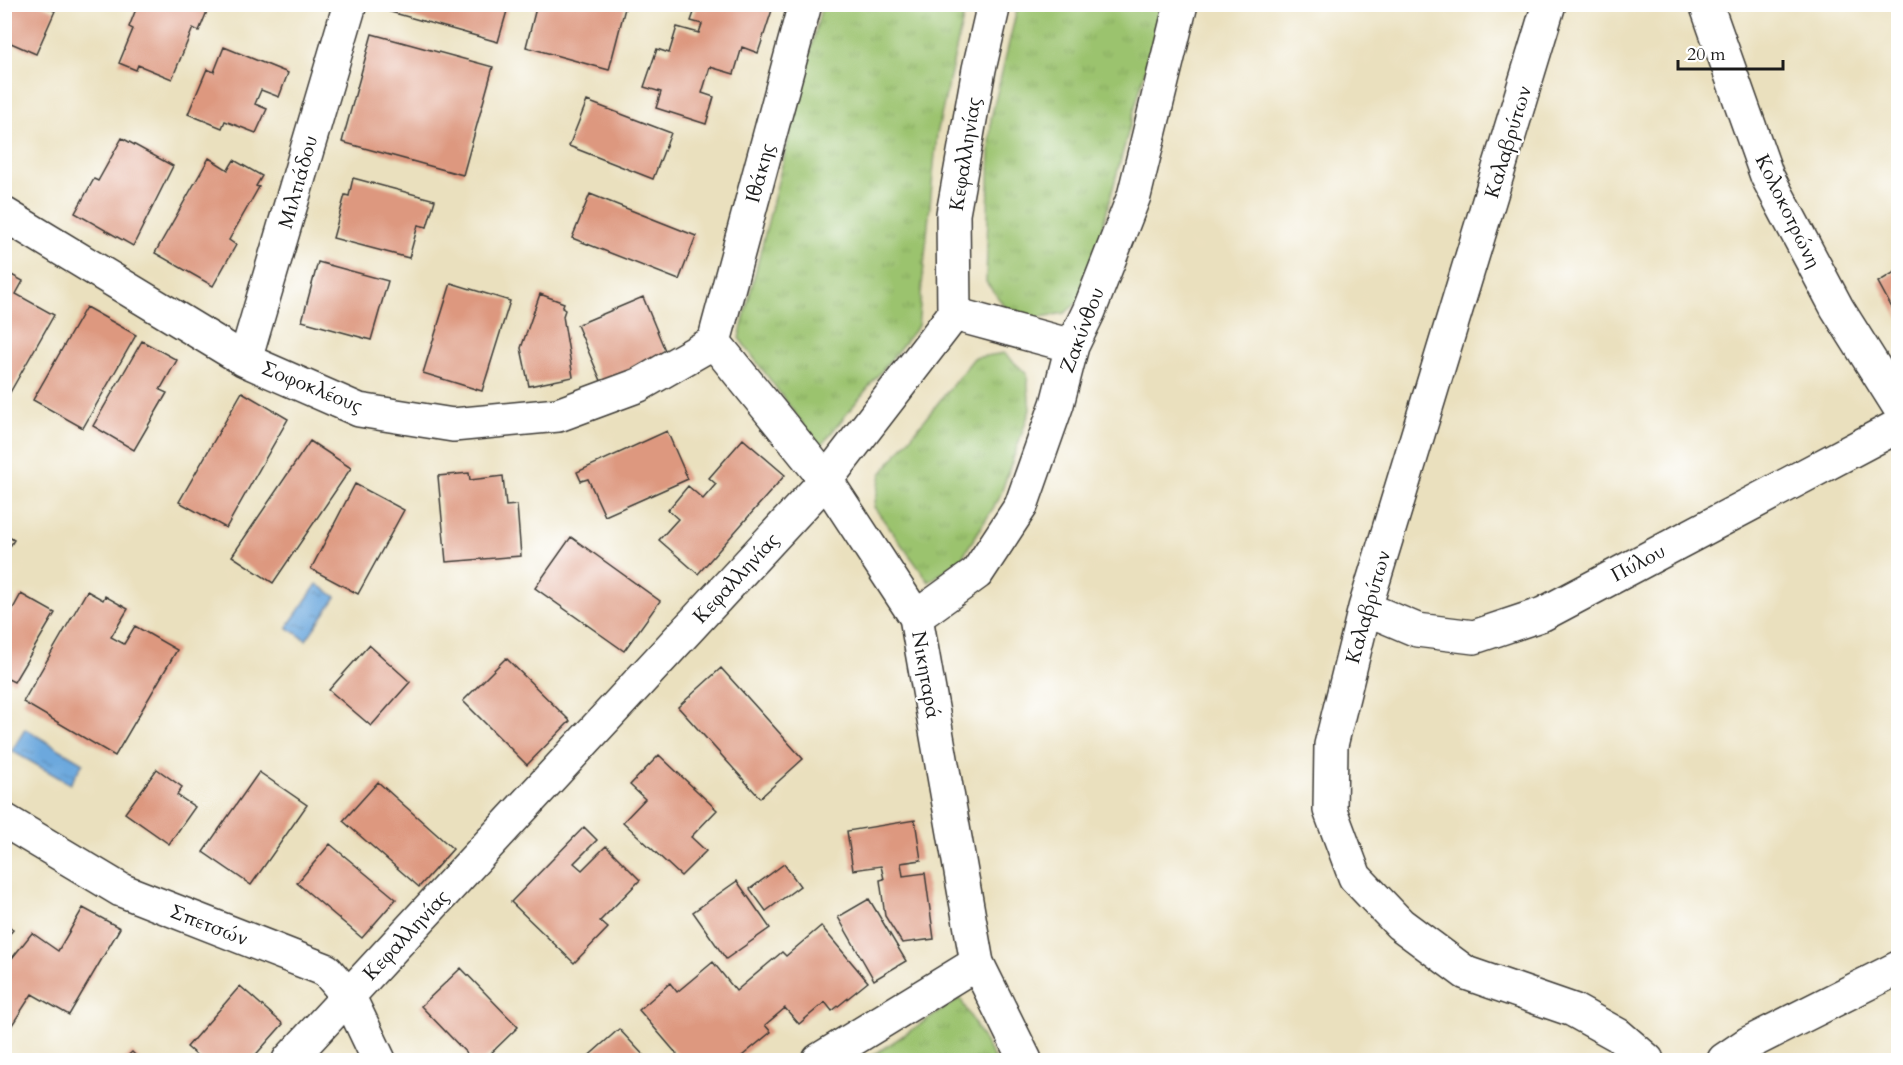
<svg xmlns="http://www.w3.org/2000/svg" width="1903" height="1065" viewBox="0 0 1903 1065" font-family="Cardo,serif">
<defs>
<pattern id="grass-tufts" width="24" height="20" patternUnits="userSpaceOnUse" patternTransform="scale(1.5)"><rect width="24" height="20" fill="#9bc36e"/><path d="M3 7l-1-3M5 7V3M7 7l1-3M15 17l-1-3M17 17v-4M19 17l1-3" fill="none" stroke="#85a75f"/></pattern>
<pattern id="water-ripples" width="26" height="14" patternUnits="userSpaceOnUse" patternTransform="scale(1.5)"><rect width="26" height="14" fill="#6ca8dd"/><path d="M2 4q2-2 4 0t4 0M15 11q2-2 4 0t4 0" fill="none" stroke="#5888b2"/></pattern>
</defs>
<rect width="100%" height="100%" fill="#fff"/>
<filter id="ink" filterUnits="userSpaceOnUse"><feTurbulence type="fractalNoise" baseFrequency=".0167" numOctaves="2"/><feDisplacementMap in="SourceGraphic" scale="12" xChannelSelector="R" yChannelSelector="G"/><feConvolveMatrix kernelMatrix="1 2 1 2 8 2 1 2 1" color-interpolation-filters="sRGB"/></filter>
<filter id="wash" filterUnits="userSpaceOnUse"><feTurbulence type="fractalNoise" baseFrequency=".008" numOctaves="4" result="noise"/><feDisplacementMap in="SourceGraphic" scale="24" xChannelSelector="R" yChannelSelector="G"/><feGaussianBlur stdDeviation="1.35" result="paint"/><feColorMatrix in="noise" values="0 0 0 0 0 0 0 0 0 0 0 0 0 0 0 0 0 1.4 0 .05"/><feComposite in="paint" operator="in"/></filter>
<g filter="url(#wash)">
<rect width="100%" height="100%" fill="#eae0be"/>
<!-- grass -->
<path fill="url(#grass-tufts)" stroke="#5c7045" stroke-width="1.5" d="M822 5H966L937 134 918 326 820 447 739 338Z
M1018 5H1163L1083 298 1065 313 1034 318 1006 308 986 282 991 118Z
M1004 353 1027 374 1030 410 999 499 961 559 929 582 874 507 881 474 974 358Z
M960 998 995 1060H866Z"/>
<!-- water -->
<path fill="url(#water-ripples)" stroke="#44627c" stroke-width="1.5" d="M317 584 336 597 306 640 287 627Z
M25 729 83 763 70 784 12 751Z"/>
<g id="blocks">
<!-- building -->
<path fill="#dd987f" d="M4 4H39L55 11 36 54 4 40Z
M138 4H210L199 31 193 28 172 79 138 65 136 70 119 63 133 29 129 27Z
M389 4H509L498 42 387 11Z
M537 4H611L625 8 609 70 526 47Z
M691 4H774L758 53 742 47 734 74 710 67 702 93 714 97 706 124 656 108 661 92 644 87 657 49 669 53 677 27 699 33 702 24 691 21 696 7Z
M372 34 493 67 463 175 342 142Z
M224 47 288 73 279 97 261 90 255 104 267 109 256 133 225 121 222 128 188 114 207 69 214 72Z
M587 101 671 133 653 179 569 146Z
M122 138 173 166 133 246 75 213 94 179 98 181Z
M209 158 228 170 234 160 262 176 256 186 259 187 229 240 236 245 213 286 155 253Z
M353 178 435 200 427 227 418 225 409 258 333 238 345 195 349 196Z
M590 194 696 236 679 280 572 238Z
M318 262 388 281 371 340 302 321Z
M1898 270V319L1878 282Z
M4 271 23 281 16 294 54 315 4 403Z
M451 283 510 301 482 391 423 373Z
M540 294 564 303 562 308 565 310 563 316 573 377 529 386 521 348Z
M643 297 667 355 602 383 577 325Z
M86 307 136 335 83 428 33 400Z
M142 341 177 360 160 390 167 393 134 450 93 426Z
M242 392 288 419 226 528 179 502Z
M667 431 688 479 605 516 588 479 581 481 577 472Z
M743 439 785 475 698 574 659 540 678 519 668 510 688 486 703 499 716 484 709 478Z
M310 441 351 468 273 583 232 556Z
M469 473 470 480 503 476 506 506 517 505 521 556 446 562 438 476Z
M355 484 404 510 358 594 311 569Z
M4 534 14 540 4 556Z
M571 537 660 601 624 651 535 588Z
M87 591 103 600 105 596 128 609 111 637 124 644 135 626 177 650 115 756 23 702Z
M21 594 55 613 14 682 4 677V612L10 614Z
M369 645 410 682 371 726 329 690Z
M506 658 570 721 527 765 463 701Z
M721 668 803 759 760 798 678 707Z
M659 755 717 810 691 837 706 851 681 876 623 822 645 799 630 785Z
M157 769 182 787 177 795 195 807 169 844 125 813Z
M259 772 307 805 251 885 203 852Z
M378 782 453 849 419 887 343 821Z
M915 820 921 860 901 863 903 876 925 873 934 939 902 943 885 916 880 880 884 879 881 866 853 870 847 831Z
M584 827 597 840 574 863 582 870 606 846 640 880 600 921 608 928 574 963 511 902Z
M330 844 396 899 362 938 297 883Z
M784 864 800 886 766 911 750 889Z
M737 881 770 928 726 959 693 912Z
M869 899 906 961 874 980 838 917Z
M83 908 120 928 69 1015 32 994 12 1025 4 1020V959L9 962 32 933 58 951Z
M4 923 13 930 4 940Z
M821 926 868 982 832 1011 825 1002 799 1024 785 1008 765 1025 771 1032 737 1060H682L639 1010 670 983 677 992 713 962 736 991 782 952 786 956Z
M461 968 518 1027 484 1060H473L421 1006Z
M240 986 283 1024 251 1060H202L187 1047Z
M619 1029 648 1060H584Z
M132 1052 140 1060H123Z"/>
</g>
</g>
<g filter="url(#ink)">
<use href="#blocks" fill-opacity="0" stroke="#3b3934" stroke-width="1.5"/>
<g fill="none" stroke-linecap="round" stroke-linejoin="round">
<!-- street casing -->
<g stroke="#3b3934" stroke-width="36">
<path id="street" d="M1549 4 1365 608 1331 745 1330 810 1355 877 1400 924 1466 973 1573 1010 1618 1035 1647 1060
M4 214 245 360 359 410 453 425 558 415 639 385 714 342
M954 314 1072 346
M714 342 805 4
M245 360 350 4
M1365 608 1417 630 1474 637 1543 614 1898 426
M916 617 977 573 1021 506 1057 404 1072 346 1089 311 1134 196 1181 4
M4 820 121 890 326 970 349 997 379 1060
M289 1060 826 480 714 342
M819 1060 977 963"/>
</g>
<!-- secondary casing -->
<g stroke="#3b3934" stroke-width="36">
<path id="secondary" d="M994 4 979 69 953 214 954 314 826 480 916 617 977 963 1025 1060
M1706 4 1767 176 1837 308 1898 405
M1724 1060 1749 1043 1898 968"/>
</g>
<!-- street -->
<use href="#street" stroke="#fff" stroke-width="33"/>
<!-- secondary -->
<use href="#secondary" stroke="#fff" stroke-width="33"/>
</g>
</g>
<g text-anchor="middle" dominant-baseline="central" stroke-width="4.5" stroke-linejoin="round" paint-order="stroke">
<!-- street labels -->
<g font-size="20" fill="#1c1c1c" stroke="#fff">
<text transform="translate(1508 142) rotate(-73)">Καλαβρύτων</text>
<text transform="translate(965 154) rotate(-81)">Κεφαλληνίας</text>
<text transform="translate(760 173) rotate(-75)">Ιθάκης</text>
<text transform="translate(298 182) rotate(-74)">Μιλτιάδου</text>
<text transform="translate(1788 211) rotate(64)">Κολοκοτρώνη</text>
<text transform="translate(1082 330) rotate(-69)">Ζακύνθου</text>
<text transform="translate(312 387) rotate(22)">Σοφοκλέους</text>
<text transform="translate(1638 563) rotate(-28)">Πύλου</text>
<text transform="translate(736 578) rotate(-47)">Κεφαλληνίας</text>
<text transform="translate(1368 607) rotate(-74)">Καλαβρύτων</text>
<text transform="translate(926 675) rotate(80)">Νικηταρά</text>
<text transform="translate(209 925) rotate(21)">Σπετσών</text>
<text transform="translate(406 935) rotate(-47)">Κεφαλληνίας</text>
</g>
</g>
<!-- margin -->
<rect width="1903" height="1065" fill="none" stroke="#fff" stroke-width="24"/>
<!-- scale -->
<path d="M1678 60v9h105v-9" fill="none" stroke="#1c1c1c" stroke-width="3"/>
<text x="1687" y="60" font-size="18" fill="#1c1c1c" stroke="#ffffff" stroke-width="4.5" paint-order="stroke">20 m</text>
</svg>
